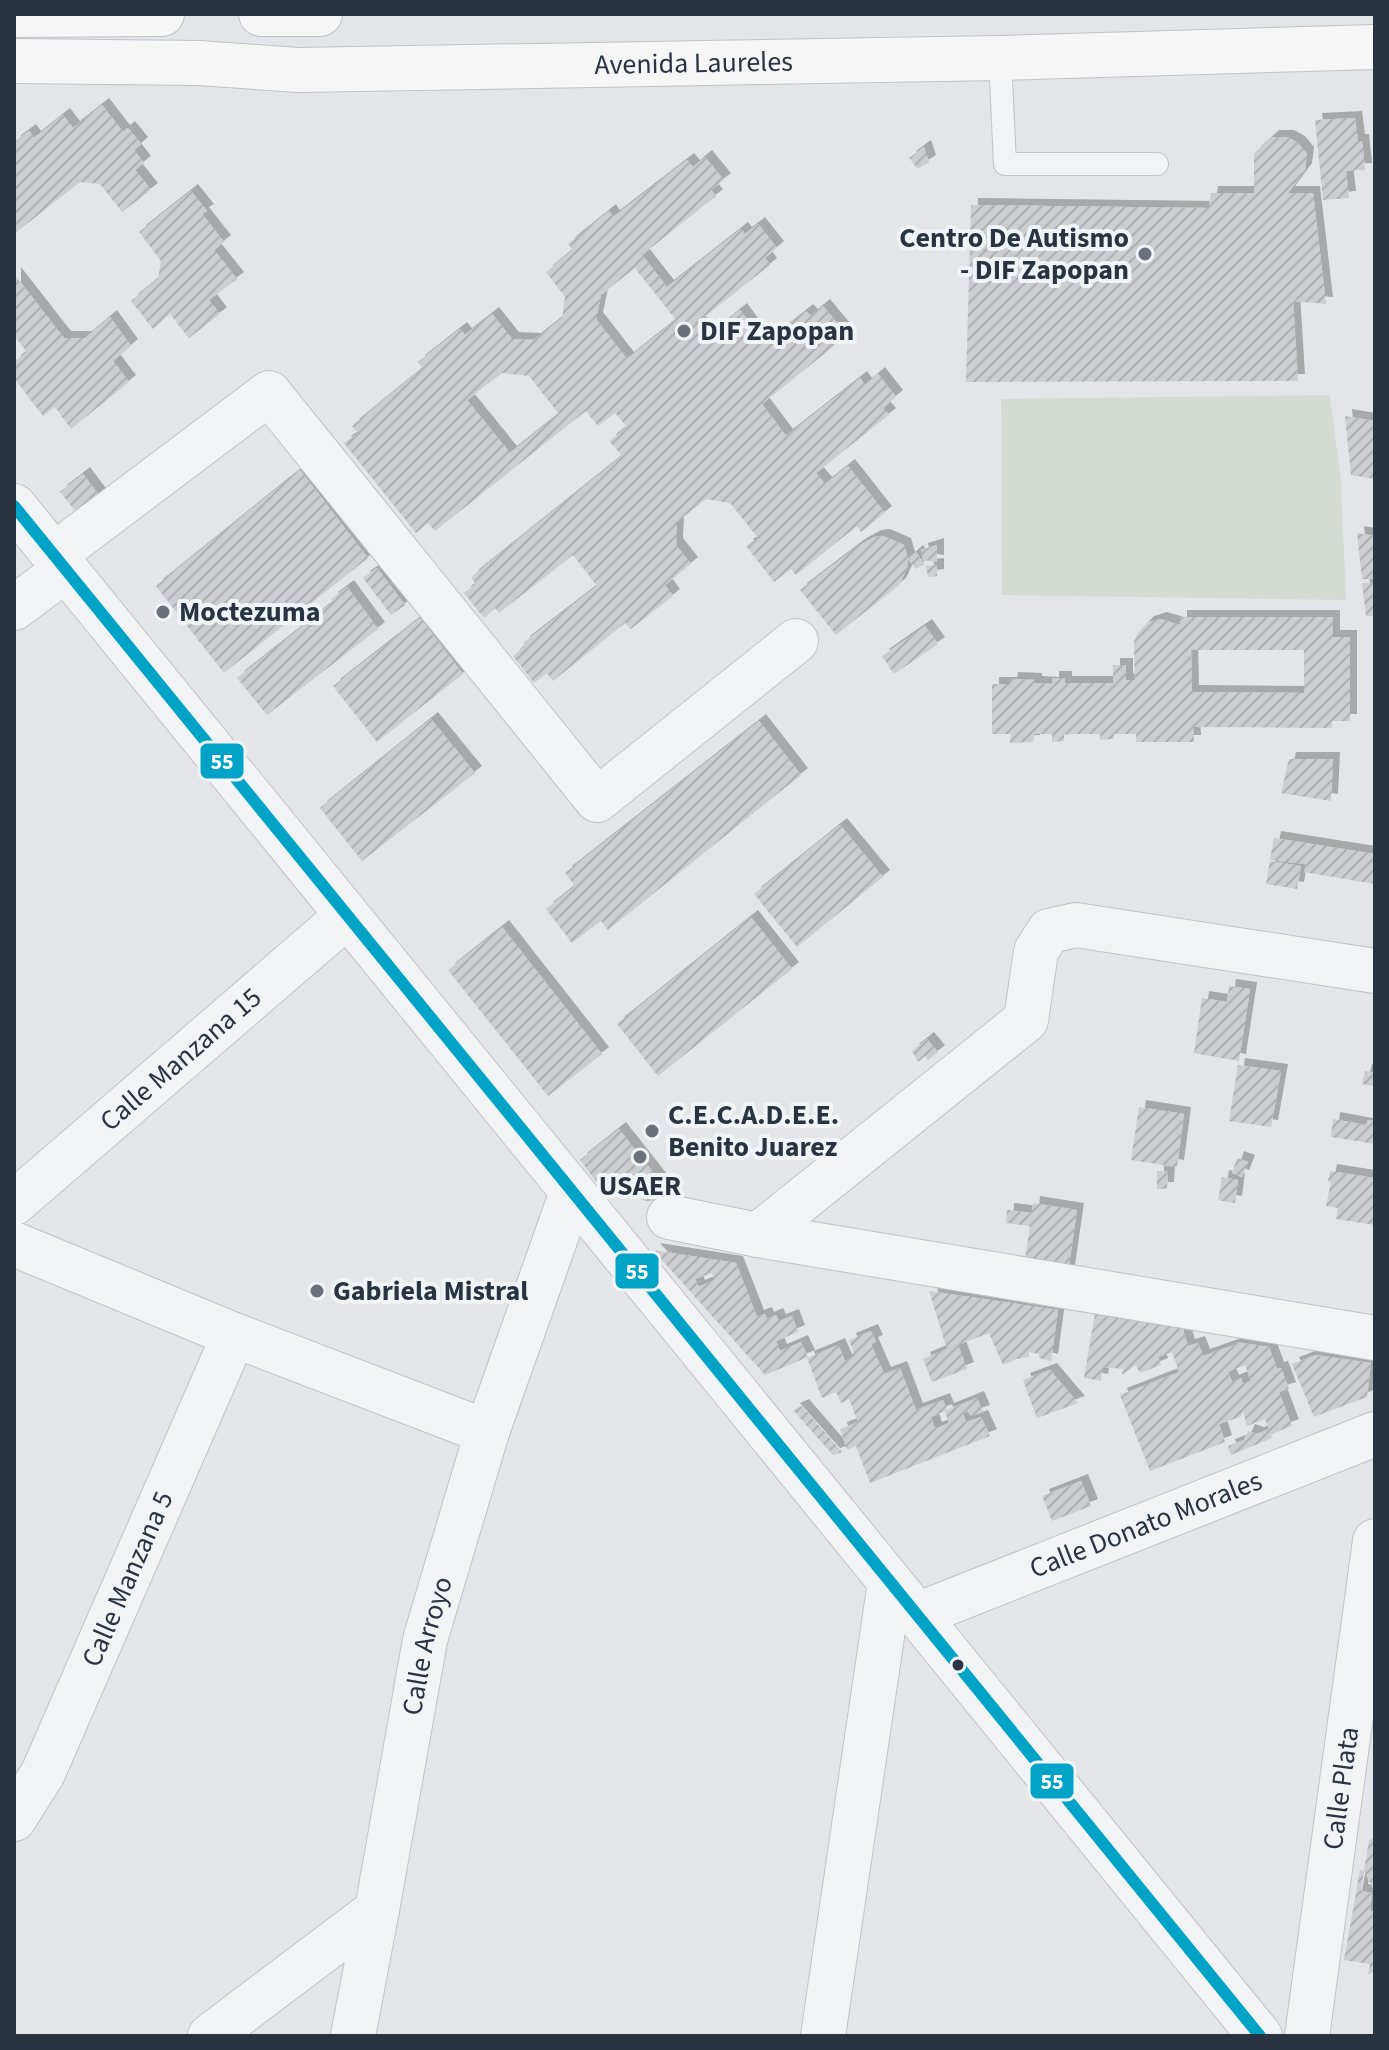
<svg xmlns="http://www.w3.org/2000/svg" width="1389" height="2050" viewBox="0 0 1389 2050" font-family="'Source Sans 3',sans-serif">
<defs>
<pattern id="building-hatch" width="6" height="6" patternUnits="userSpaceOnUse" patternTransform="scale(2)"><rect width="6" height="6" fill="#cbcdd0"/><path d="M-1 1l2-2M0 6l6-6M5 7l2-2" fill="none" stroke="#aeb0b4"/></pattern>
<filter id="shadow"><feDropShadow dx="7" dy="-7" stdDeviation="0" flood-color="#0004"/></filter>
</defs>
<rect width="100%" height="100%" fill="#e3e5e8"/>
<!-- garden -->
<path fill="#d4dbd3" d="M1330 395 1341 482 1346 600 1002 595 1001 399Z"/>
<!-- building -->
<path fill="url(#building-hatch)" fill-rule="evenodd" filter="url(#shadow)" d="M102 105 123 132 128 128 141 144 134 150 144 163 135 170 151 190 122 212 100 184 80 182 14 234V142L29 131 34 138 63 115 73 128Z
M1355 118 1358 141H1362L1365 170 1346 171 1349 198 1323 200 1315 120Z
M1272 137H1287L1298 143 1307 154 1305 170 1288 193H1313L1326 304 1293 301 1298 381 966 382 971 205 1209 208 1211 193H1254V153Z
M924 147 929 162 918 169 909 158Z
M705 157 724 180 711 190 716 196 642 255 667 287 741 229 745 234 758 224 777 248 765 258 770 265 698 322 709 335 740 310 765 344 806 311 811 316 823 306 843 330 830 340 834 346 762 404 786 436 860 378 865 385 878 374 896 397 883 408 889 415 816 473 825 484 848 466 885 513 861 532 857 526 796 575 791 569 774 582 746 546 758 538 730 503 706 499 677 522 676 545 691 564 665 585 673 596 631 629 625 623 553 681 547 673 534 683 513 656 525 646 523 643 597 586 573 555 499 613 495 608 484 618 464 593 476 584 471 577 622 456 609 441 627 427 615 413 598 426 586 411 435 531 428 523 416 533 344 443 358 433 352 426 423 368 418 362 460 329 465 335 492 314 512 339 534 340 562 318 565 297 546 272 573 250 568 244 609 211 613 217 687 160 693 167ZM635 268 676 320 627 359 596 319 601 295ZM502 373 529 376 559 414 510 453 467 400Z
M191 191 207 211 202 214 224 242 214 250 237 279 209 300 220 314 189 338 170 314 153 329 131 301 158 279 161 261 139 232Z
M14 274 64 338H85L110 317 131 346 113 361 129 382 71 429 55 407 43 416 14 378V362L27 352 14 335Z
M1345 416 1375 421V479L1351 475Z
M300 470 368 558 224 673 156 586Z
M83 474 101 498 79 515 60 492Z
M1357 533 1375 536V579H1362Z
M883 536 904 545 908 559 916 552 924 564 916 569 908 559 907 568 899 585 836 635 800 590 858 546 874 537Z
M937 545V562L923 560 921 550Z
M937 565V576L928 577 926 566Z
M377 568 405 605 391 615 363 578Z
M1362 583H1375V616H1366Z
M347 587 378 629 267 715 237 678 333 602 331 599Z
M1180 617H1333V637H1350V721H1332V728L1193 727 1194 742H1136V734H1114L1113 739 1100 740V734H1064V741L1052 742V734H1034L1033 742 1010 743 1011 734H992V684H1010L1011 679 1035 680V683L1052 684V678H1065V683H1113V665H1126V680H1135L1134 642 1137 634 1147 623 1160 619 1180 625ZM1191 650H1304V693L1192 692Z
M420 618 463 674 377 742 333 686Z
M925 626 938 644 894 674 882 656Z
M431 719 475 773 362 861 320 808Z
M759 721 801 775 608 930 601 921 572 943 546 909 575 886 565 873Z
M1289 759H1333L1331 801 1281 793Z
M840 825 883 877 797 947 754 894Z
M1274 838 1375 854V884L1304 872 1306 864 1270 860Z
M1270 861 1301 866 1297 889 1266 884Z
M751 917 792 969 658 1076 617 1024Z
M502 927 602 1054 548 1096 448 970Z
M1229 986 1250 989 1239 1061 1194 1053 1202 998 1227 1002Z
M927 1039 938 1052 928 1060 925 1056 918 1062 912 1051Z
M1238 1065 1281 1071 1271 1127 1229 1121Z
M1365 1071 1375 1073 1374 1086 1362 1084Z
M1139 1107 1184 1114 1177 1167 1131 1160Z
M1333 1119 1366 1125 1368 1120 1375 1121V1144L1331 1137Z
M619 1129 679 1205 641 1200 648 1194 631 1173 605 1193 580 1160Z
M1237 1158 1248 1162 1242 1177 1232 1173Z
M1157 1171H1168L1167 1189H1157Z
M1330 1171 1375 1178V1225L1336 1219 1338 1208 1326 1206 1331 1182 1328 1181Z
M1222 1177 1238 1180 1235 1203 1218 1200Z
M1033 1203 1077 1210 1068 1272 1024 1266 1030 1226 1006 1223 1007 1210 1032 1213Z
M653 1250 736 1263 757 1317 765 1314 767 1319 776 1315 779 1321 792 1316 798 1332 776 1341 780 1351 801 1342 808 1357 765 1375ZM712 1273 715 1280 698 1287 695 1279Z
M929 1291 1058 1310 1051 1361 1039 1358V1354L1029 1352V1357L1016 1359 1003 1365 989 1333 958 1345 967 1369 932 1382 923 1359 947 1349Z
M1095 1313 1184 1327V1333L1188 1346 1198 1343 1203 1356 1237 1344 1236 1342 1269 1347 1277 1369 1281 1368 1289 1389 1279 1392 1292 1426 1271 1434 1272 1438 1231 1455 1228 1446 1244 1440 1248 1431 1257 1434 1269 1429 1265 1419 1247 1426 1243 1412 1240 1417 1219 1424 1225 1442 1150 1471 1120 1395 1179 1372 1172 1352 1158 1357 1161 1365 1140 1373 1136 1365 1122 1375 1123 1369 1103 1367 1101 1381 1084 1378ZM1245 1365 1251 1381 1243 1384 1241 1378 1232 1382 1228 1372Z
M871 1331 876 1342 871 1344 884 1374 900 1368 916 1410 943 1400 947 1410 977 1398 983 1412 971 1416 968 1411 963 1413 966 1422 981 1417 990 1436 870 1483 856 1446 847 1450 840 1429 858 1422 849 1399 841 1403 836 1392 822 1398 807 1358 838 1345 845 1361 855 1356 849 1340ZM945 1411 949 1423 935 1429 931 1417Z
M1316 1355 1371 1363 1367 1397 1314 1417 1292 1364Z
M1050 1370 1078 1403 1037 1418 1023 1380Z
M802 1406 842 1452 833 1455 793 1410Z
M1081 1481 1091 1506 1052 1521 1042 1496Z
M1375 1837V1892L1364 1871 1369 1840Z
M1360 1870 1364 1871 1361 1891 1372 1893 1370 1911 1375 1912V1971L1368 1975 1370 1964 1344 1960Z"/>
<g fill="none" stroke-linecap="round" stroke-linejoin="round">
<!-- service casing -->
<g stroke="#c1c3c6" stroke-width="24">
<path id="service" d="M1000 58 1005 164H1157"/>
</g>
<!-- minor casing -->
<g stroke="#c1c3c6" stroke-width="46">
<g id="minor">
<path d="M14 506 1260 2036"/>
<path d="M54 555 269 393 597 800 796 641"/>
<path d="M14 608 65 570"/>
<path id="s1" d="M14 1203 347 916"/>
<path d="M669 1217 758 1235 1375 1338"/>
<path d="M758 1235 1026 1020 1036 951 1049 931 1076 925 1375 971"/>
<path d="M14 1244 234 1335 487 1432"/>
<path id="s2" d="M917 1615 1375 1434"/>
<path id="s3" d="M14 1819 43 1773 234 1335"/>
<path id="s4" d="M210 2036 377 1910 425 1640 487 1432 572 1192"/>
<path d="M353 2036 377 1910"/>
<path d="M823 2036 890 1582"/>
<path id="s5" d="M1307 2036 1375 1541"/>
</g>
</g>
<!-- secondary casing -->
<g stroke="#c1c3c6" stroke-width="46">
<g id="secondary">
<path id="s6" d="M14 61 199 63 298 70 1000 58 1375 47"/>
</g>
</g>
<!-- primary casing -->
<g stroke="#c0c2c6" stroke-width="46">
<path id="primary" d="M261 14H320
M14 15 162 14"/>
</g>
<!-- service -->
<use href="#service" stroke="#f2f3f5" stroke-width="22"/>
<!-- minor -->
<use href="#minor" stroke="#f2f3f5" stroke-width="44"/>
<!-- secondary -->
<use href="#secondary" stroke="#f6f6f7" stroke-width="44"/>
<!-- primary -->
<use href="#primary" stroke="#f6f6f7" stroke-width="44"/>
<!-- bus-1 casing -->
<g stroke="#f1f4f7" stroke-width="18">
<path id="bus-1" d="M14 506 1260 2036"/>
</g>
<!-- bus-1 -->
<use href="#bus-1" stroke="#02a3c7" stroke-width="12"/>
</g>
<!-- markers -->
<g fill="#6b717b" stroke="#f1f4f7" stroke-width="3">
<circle cx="1145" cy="254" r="8"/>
<circle cx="684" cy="331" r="8"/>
<circle cx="163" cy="612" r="8"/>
<circle cx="652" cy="1131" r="8"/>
<circle cx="640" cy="1157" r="8"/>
<circle cx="317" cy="1291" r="8"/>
</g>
<circle fill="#2a3341" stroke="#f1f4f7" stroke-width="3" cx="958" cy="1665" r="7"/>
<g text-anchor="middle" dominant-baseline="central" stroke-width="8" stroke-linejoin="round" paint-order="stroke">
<!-- street labels -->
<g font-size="28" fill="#2a3341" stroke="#f1f4f7">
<text stroke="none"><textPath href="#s6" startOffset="680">Avenida Laureles</textPath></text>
<text stroke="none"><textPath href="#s1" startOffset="220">Calle Manzana 15</textPath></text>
<text stroke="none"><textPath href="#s2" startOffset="246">Calle Donato Morales</textPath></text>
<text stroke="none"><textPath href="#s3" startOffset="266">Calle Manzana 5</textPath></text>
<text stroke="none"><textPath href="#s4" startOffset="478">Calle Arroyo</textPath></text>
<text stroke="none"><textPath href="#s5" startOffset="250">Calle Plata</textPath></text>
</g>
<!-- poi labels -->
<g font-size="28" font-weight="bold" fill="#2a3341" stroke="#f1f4f7" text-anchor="start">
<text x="1129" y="238" text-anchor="end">Centro De Autismo<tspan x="1129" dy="32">- DIF Zapopan</tspan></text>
<text x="700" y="331">DIF Zapopan</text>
<text x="179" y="612">Moctezuma</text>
<text x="668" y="1115">C.E.C.A.D.E.E.<tspan x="668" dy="32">Benito Juarez</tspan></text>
<text x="640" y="1186" text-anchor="middle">USAER</text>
<text x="333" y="1291">Gabriela Mistral</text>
</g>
</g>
<g stroke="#f1f4f7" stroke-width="3">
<rect x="199" y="742" width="46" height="38" rx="8" fill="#02a3c7"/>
<rect x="614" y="1252" width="46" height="38" rx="8" fill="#02a3c7"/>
<rect x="1029" y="1762" width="46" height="38" rx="8" fill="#02a3c7"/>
</g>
<g font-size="22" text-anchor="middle" font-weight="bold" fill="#fff">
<text x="222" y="769">55</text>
<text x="637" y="1279">55</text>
<text x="1052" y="1789">55</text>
</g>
<!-- border -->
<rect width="1389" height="2050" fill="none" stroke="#2a3341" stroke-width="32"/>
</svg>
